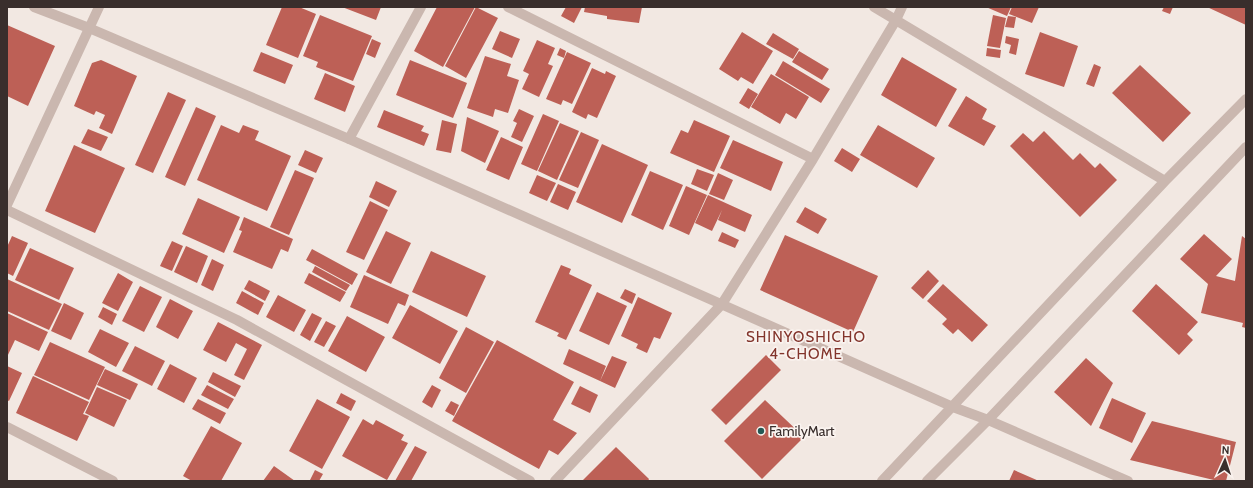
<svg xmlns="http://www.w3.org/2000/svg" width="1253" height="488" viewBox="0 0 1253 488" font-family="Cabin,sans-serif">
<rect width="100%" height="100%" fill="#f2e8e2"/>
<!-- building -->
<path fill="#bd6056" d="M282 7H299L316 14 298 58 266 45Z
M342 7H381L376 20Z
M437 7H475L443 67 414 51Z
M476 7 498 18 466 78 445 66Z
M566 7H582L574 23 561 16Z
M585 7H642L639 23 607 19V16L584 12Z
M986 7H1011L1007 16Z
M1012 7H1039L1032 23 1009 14Z
M1164 7H1173L1170 14 1162 11Z
M1207 7H1246V25Z
M320 15 372 36 353 81 316 67 318 62 303 56Z
M993 15 1006 18 1000 48 987 46Z
M1008 16 1016 17 1014 28 1005 27Z
M7 25 55 46 28 106 7 96Z
M500 31 520 39 512 58 492 49Z
M742 32 773 51 753 84 741 77 738 81 719 69Z
M1040 32 1078 46 1064 87 1025 74Z
M773 33 799 49 793 59 766 44Z
M1006 36 1019 39 1016 55 1009 53 1011 45 1005 43Z
M372 39 381 43 375 58 366 54Z
M537 40 555 48 548 64 553 66 539 97 522 89 529 74 523 71Z
M560 48 566 51 564 58 557 55Z
M987 48 1001 50 1000 58 986 56Z
M799 51 829 69 822 80 792 62Z
M261 52 293 65 285 84 253 71Z
M567 52 591 63 572 104 563 100 561 105 546 99Z
M485 56 511 64 507 76 519 80 508 113 495 109 493 117 467 108Z
M902 57 957 89 936 127 881 95Z
M101 60 137 76 112 134 99 128 105 115 96 111 94 115 74 106 92 63Z
M410 60 467 83 453 118 396 95Z
M783 61 830 89 821 103 775 75Z
M1094 64 1101 67 1094 87 1086 84Z
M1140 65 1191 113 1163 142 1112 93Z
M592 68 605 74 606 71 616 76 597 118 588 114 586 119 572 112Z
M325 73 355 86 345 112 314 99Z
M771 74 809 97 796 119 786 113 780 124 751 107Z
M748 88 758 94 749 109 739 103Z
M168 92 186 100 153 173 135 165Z
M966 96 987 109 982 119 996 126 984 146 948 126Z
M196 107 216 116 185 186 165 177Z
M519 109 534 116 522 142 511 137 517 123 513 121Z
M384 110 424 126 421 131 429 134 424 146 377 127Z
M543 114 559 121 537 171 521 164Z
M467 117 499 131 485 163 461 151Z
M442 120 457 124 451 153 436 150Z
M694 120 730 136 714 172 670 153 681 130 688 133Z
M560 123 579 131 557 180 538 171Z
M221 125 239 133 243 125 259 131 255 140 291 156 267 211 197 180Z
M878 125 935 158 917 188 860 155Z
M88 129 108 137 101 151 81 143Z
M1044 131 1073 160 1080 153 1095 168 1100 163 1117 180 1080 217 1010 146 1023 133 1033 142Z
M581 132 599 140 578 188 559 180Z
M501 137 523 147 509 180 486 170Z
M733 140 783 162 771 191 720 168Z
M602 144 648 165 622 223 576 202Z
M74 145 125 168 95 233 45 211Z
M842 148 860 159 852 172 834 161Z
M305 150 323 158 316 173 298 165Z
M697 169 714 175 707 191 691 184Z
M295 170 314 178 289 235 270 227Z
M650 171 683 185 663 230 631 215Z
M718 173 733 180 724 200 709 194Z
M537 175 556 183 547 201 529 193Z
M376 181 397 191 389 207 369 197Z
M558 184 576 192 568 210 550 202Z
M686 186 707 195 689 235 669 226Z
M708 195 752 215 745 232 718 220 722 210 712 231 695 223Z
M198 198 240 217 224 253 182 234Z
M370 201 388 210 364 260 346 252Z
M805 207 827 219 818 234 796 222Z
M244 217 293 239 288 252 281 249 272 269 233 252 242 231 239 230Z
M386 231 411 243 391 284 366 272Z
M722 232 739 240 735 248 718 241Z
M1204 234 1232 259 1216 276 1235 281 1242 236 1246 239V328L1242 327 1243 323 1201 313 1208 284 1180 259Z
M785 235 878 276 853 332 760 290Z
M12 236 28 243 13 276 7 273V247Z
M172 241 183 246 172 271 160 266Z
M186 246 208 256 197 283 174 272Z
M30 248 74 268 59 300 15 280Z
M312 249 358 274 352 285 306 260Z
M431 251 486 276 467 317 412 292Z
M212 259 224 265 213 291 201 285Z
M561 265 571 269 569 274 592 285 566 340 557 336 559 333 535 322Z
M315 266 350 285 346 291 312 272Z
M928 270 939 281 923 299 911 288Z
M118 273 133 282 118 311 102 303Z
M309 273 346 292 340 302 304 283Z
M364 275 409 295 405 306 398 303 388 324 350 307Z
M7 279 62 304 49 330 7 311Z
M249 280 270 291 265 301 244 289Z
M943 284 988 325 972 342 958 329 953 334 942 324 947 319 927 301Z
M1156 284 1198 322 1187 334 1193 340 1179 355 1132 311Z
M140 286 162 297 144 332 122 321Z
M625 289 636 294 632 304 620 298Z
M242 291 264 303 258 315 236 303Z
M597 292 627 306 609 345 579 331Z
M278 295 306 310 294 332 266 317Z
M638 297 672 313 660 339 654 337 647 353 636 348 638 344 621 336Z
M170 299 193 311 178 339 156 327Z
M64 303 84 313 71 340 51 331Z
M410 305 458 331 440 364 392 338Z
M103 307 117 314 112 325 98 317Z
M7 313 48 332 39 351 15 340 7 357Z
M312 313 322 318 310 341 300 335Z
M347 316 385 337 366 372 328 351Z
M326 321 336 326 324 347 314 342Z
M218 322 262 345 244 380 234 375 247 349 236 343 226 362 203 350Z
M466 327 494 342 466 393 439 378Z
M100 329 129 343 116 367 88 352Z
M497 340 574 382 553 420 577 433 558 455 549 450 539 469 452 421Z
M50 342 105 367 89 400 34 375Z
M135 346 165 361 152 386 122 371Z
M569 349 606 366 600 381 563 364Z
M766 355 781 370 726 425 711 410Z
M612 356 627 362 615 388 600 381Z
M1086 358 1113 383 1091 426 1054 392Z
M170 364 197 378 184 403 157 389Z
M7 366 22 373 9 401 7 400Z
M105 369 138 384 130 400 97 385Z
M213 372 241 386 235 397 208 382Z
M33 376 89 402 83 414 89 416 77 441 16 413Z
M207 385 234 399 228 409 201 395Z
M432 385 441 390 432 408 422 402Z
M580 386 598 395 590 413 571 404Z
M97 387 127 400 114 427 85 413Z
M341 393 356 401 351 411 336 403Z
M1112 398 1146 413 1132 443 1099 428Z
M198 399 226 413 220 424 192 409Z
M317 399 350 417 322 469 289 451Z
M765 400 804 437 762 479 724 441Z
M451 401 459 405 454 416 445 411Z
M363 419 373 425 376 420 404 435 401 440 408 443 387 480 342 456Z
M1152 421 1236 442 1226 481H1218L1130 460Z
M211 426 242 443 221 481H192L183 476Z
M415 446 427 452 411 481H395Z
M616 447 649 479 648 481H582Z
M274 466 295 481H263Z
M315 470 323 474 319 481 310 480Z
M1014 470 1039 481H1009Z"/>
<g fill="none" stroke-linecap="round" stroke-linejoin="round">
<!-- minor -->
<path stroke="#cab7af" stroke-width="10" d="M34 7 89 28 349 139 953 407 988 420 1128 481
M508 7 813 159
M874 7 1165 181
M349 139 421 7
M7 205 99 7
M7 210 237 320 530 481
M7 427 113 481
M555 481 722 304 813 159 896 20 902 7
M882 481 1165 181 1246 99
M927 481 988 420 1246 147"/>
</g>
<!-- markers -->
<circle fill="#245854" stroke="#faf3ef" stroke-width="1.5" cx="761" cy="431" r="4"/>
<g text-anchor="middle" dominant-baseline="central" stroke-width="3.5" stroke-linejoin="round" paint-order="stroke">
<!-- poi labels -->
<g font-size="14" fill="#392e2c" stroke="#faf3ef" text-anchor="start">
<text x="769" y="431">FamilyMart</text>
</g>
<!-- neighbourhood labels -->
<g font-size="15" letter-spacing="1" fill="#82342b" stroke="#faf3ef">
<text x="806" y="337">SHINYOSHICHO<tspan x="806" dy="17">4-CHOME</tspan></text>
</g>
</g>
<!-- border -->
<rect width="1253" height="488" fill="none" stroke="#392e2c" stroke-width="16"/>
<!-- north arrow -->
<g transform="translate(1225 460) rotate(3)" stroke="#faf3ef" stroke-width="3" paint-order="stroke">
<path d="M0-3L7 15L0 10L-7 15Z" fill="#392e2c"/>
<text y="-6" font-size="11" font-weight="bold" text-anchor="middle" fill="#392e2c">N</text>
</g>
</svg>
